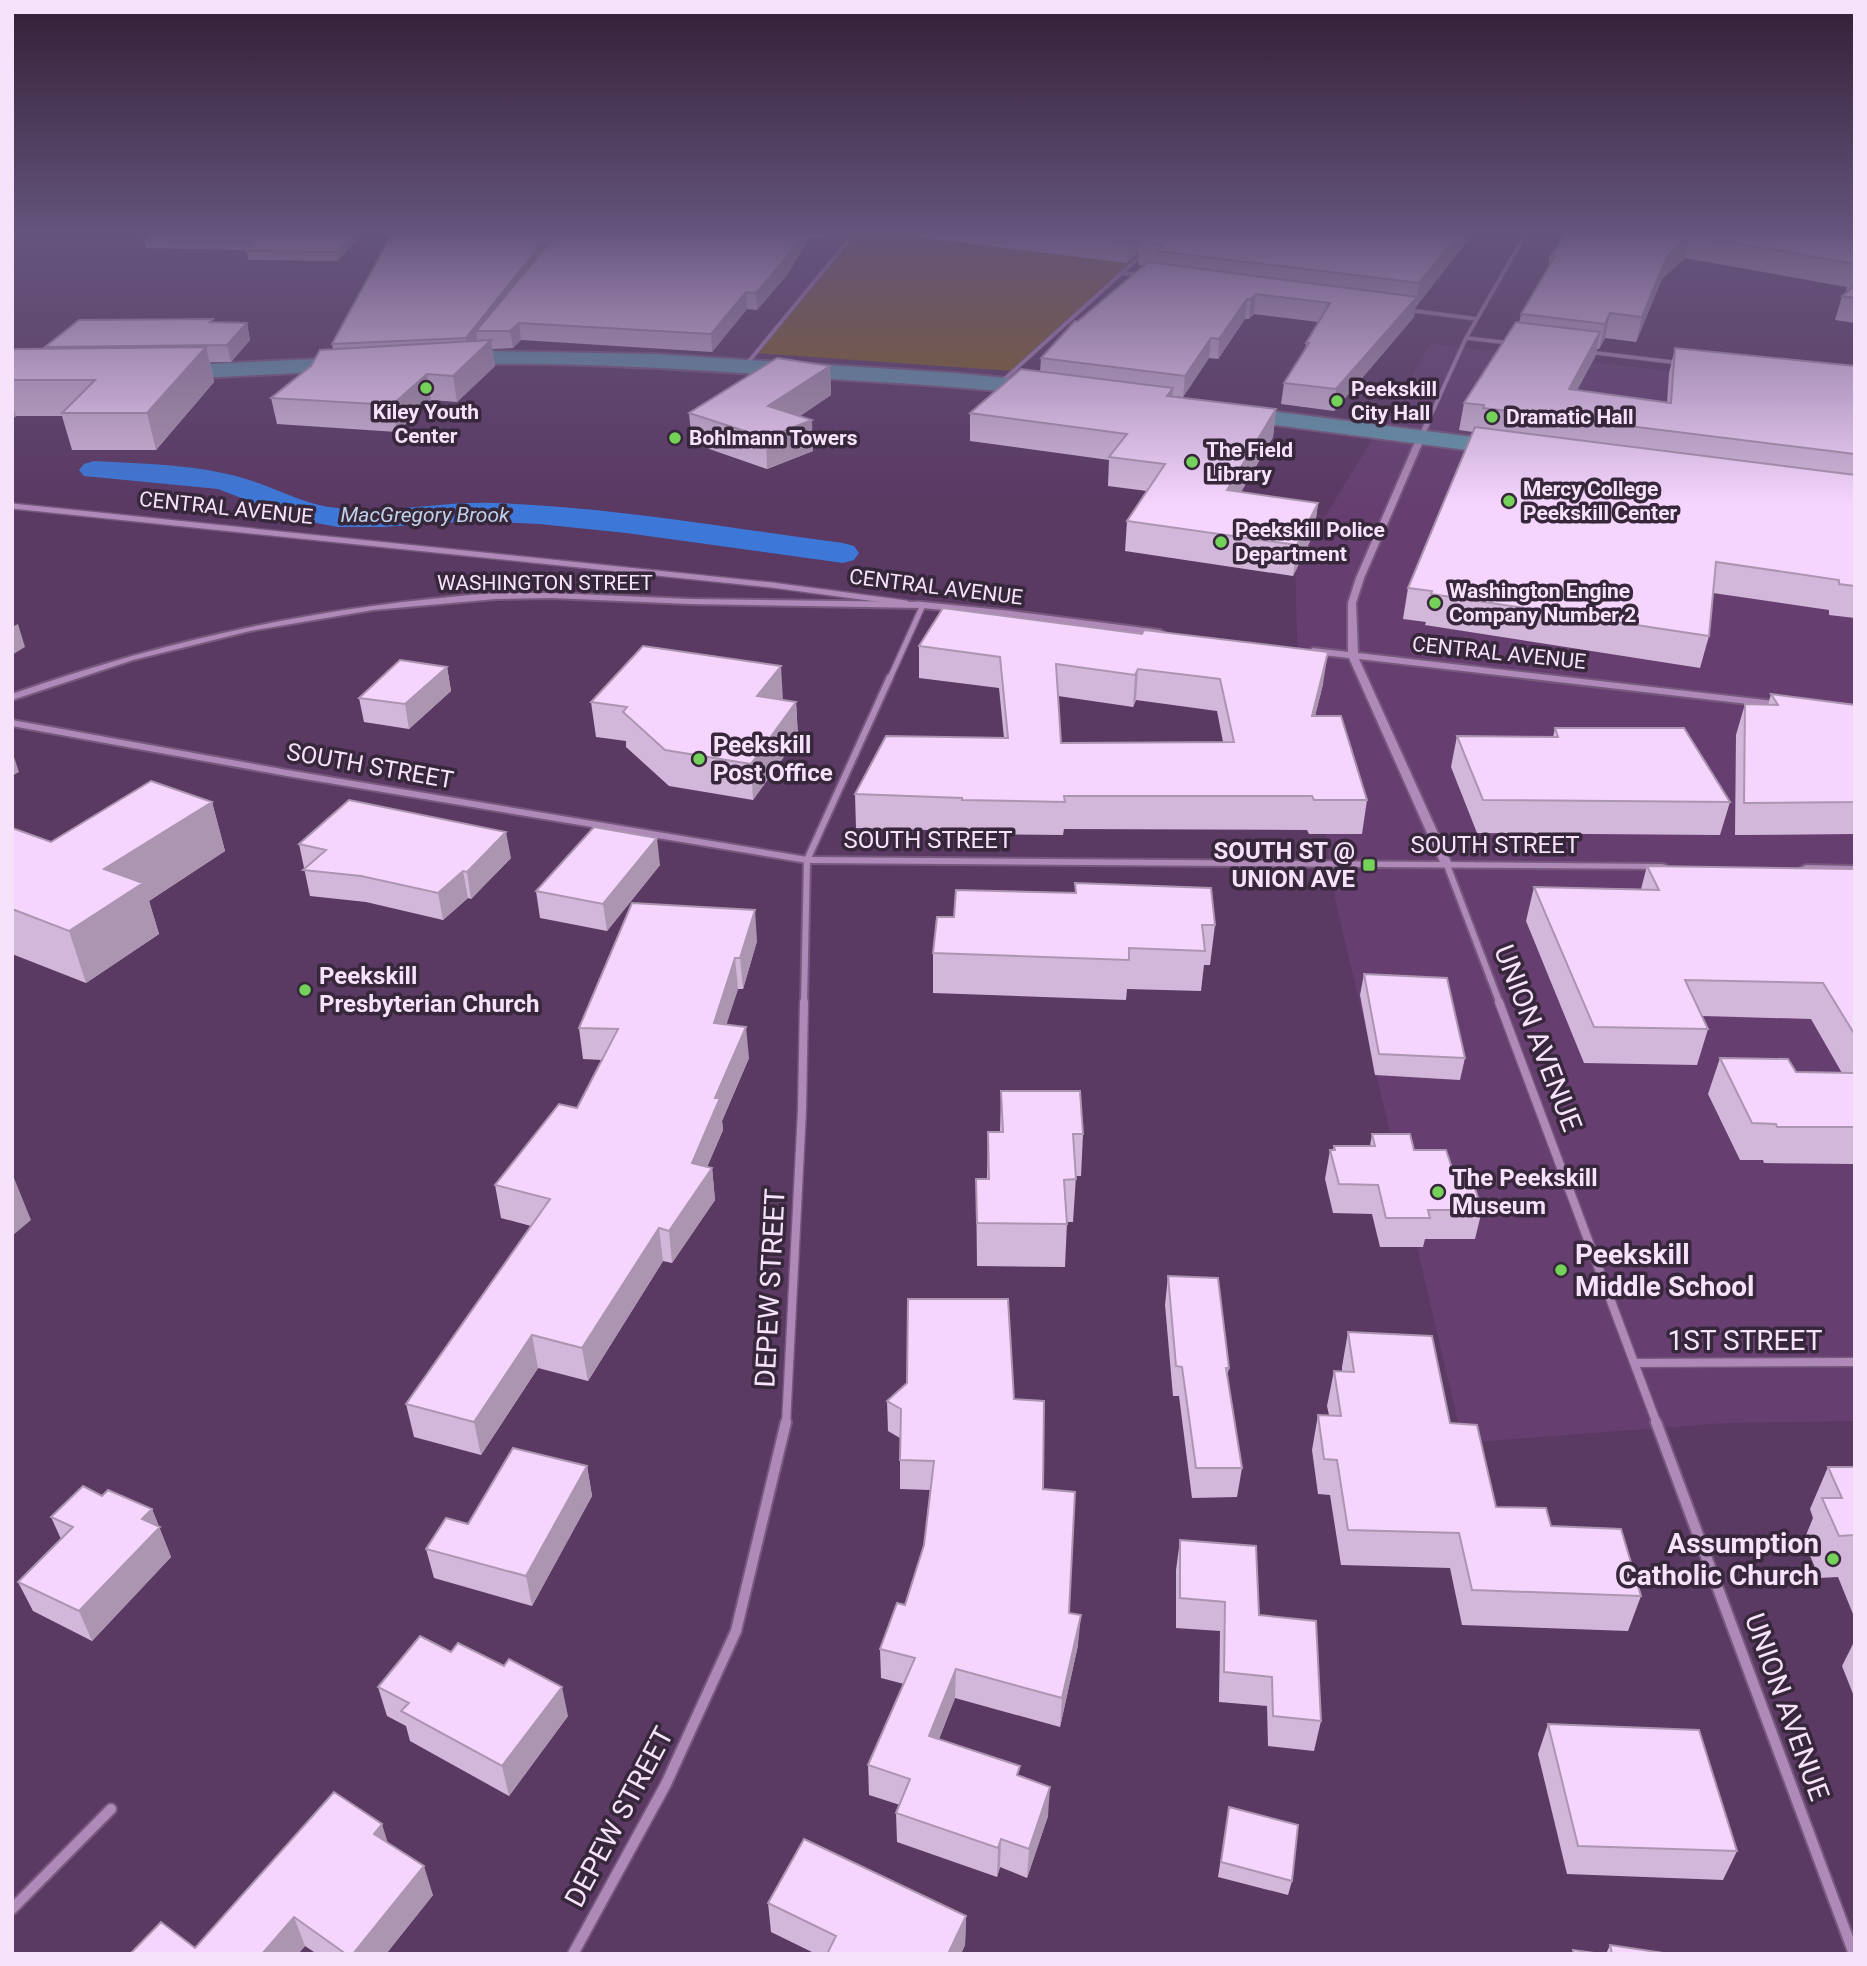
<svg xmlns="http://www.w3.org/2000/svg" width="1867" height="1966" viewBox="0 0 1867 1966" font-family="Roboto,sans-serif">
<rect width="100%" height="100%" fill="#5a3963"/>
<!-- built -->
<path fill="#663f70" d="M1431 344 1855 392V1421L1726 1423 1463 1443 1336 903 1298 670 1295 565Z"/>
<!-- green -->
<path fill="#805e1c" d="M856 230 1131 263 1013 371 754 353Z"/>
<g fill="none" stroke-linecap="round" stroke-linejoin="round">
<!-- canal -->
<path fill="#3d78d8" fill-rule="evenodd" d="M94 461C145 464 197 464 246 479 277 488 304 505 337 508 389 514 442 501 495 503 612 507 728 528 843 543L854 546 859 553 854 560 843 563 626 533 539 524 473 521 383 527H338L295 519 218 489 84 476 79 470 84 464Z"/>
<!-- minor-far4 casing -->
<g stroke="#76597d" stroke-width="5">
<path id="minor-far4" d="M799 236 851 237
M1120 273 1143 275
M1408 310 1477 319
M1466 338 1510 343
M1588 352 1680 363
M745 366 857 230
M999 384 1146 251
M1426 426 1466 338 1528 230"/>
</g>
<!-- minor-far3 casing -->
<g stroke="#76597d" stroke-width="8">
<path id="minor-far3" d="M1421 437 1427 424
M12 506 772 585 906 603
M890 678 923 605 918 604"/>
</g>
<!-- minor-far2 casing -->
<g stroke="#76597d" stroke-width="10">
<path id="minor-far2" d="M1447 865 1500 1004
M804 1004 807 860 890 677"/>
</g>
<!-- minor-far1 casing -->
<g stroke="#76597d" stroke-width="11">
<path id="minor-far1" d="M1499 1002 1657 1424
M1635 1363 1855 1362
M786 1424 802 1110 804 1002"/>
</g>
<!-- minor casing -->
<g stroke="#76597d" stroke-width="14">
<path id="minor" d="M1656 1422 1854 1954
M12 1909 111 1809
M573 1954 666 1784 736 1631 786 1422"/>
</g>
<!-- tertiary casing -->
<g stroke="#76597d" stroke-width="4">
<path id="tertiary" d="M1418 435 1425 437 1364 578 1356 603 1358 653 1782 702 1787 705 1782 708 1359 659 1451 862 1662 864 1666 865 1668 867 1666 869 807 863 287 776 12 726V720L287 770 807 857 1440 862 1349 658 1313 654 1308 651 1313 648 1348 652V603L1356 578Z
M496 593H552L690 599 922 602 1011 611 1160 630 1165 633 1160 636 1011 616 922 608 690 604 552 598 496 599 373 610 250 631 133 660 12 700V694C174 637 325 606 496 593Z
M1806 865 1855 866V872L1802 870 1800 868Z"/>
</g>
<!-- primary casing -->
<g stroke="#76597d" stroke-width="4">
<path id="primary" d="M484 351 656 354 954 373 1055 383 1063 385 1066 390 1063 395 1055 397C965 386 875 382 785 376 670 368 556 361 441 365L433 364 430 359 433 354Z
M363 357 371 359 374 364 371 369 161 380 153 378 150 373 153 368 161 366Z
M1222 405 1520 443 1529 445 1532 450 1529 455 1520 457 1214 417 1210 412 1214 407Z"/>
</g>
<!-- minor-far4 -->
<use href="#minor-far4" stroke="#af89b8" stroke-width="3.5"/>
<!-- minor-far3 -->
<use href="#minor-far3" stroke="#af89b8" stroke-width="5"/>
<!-- minor-far2 -->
<use href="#minor-far2" stroke="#af89b8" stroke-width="6"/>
<!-- minor-far1 -->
<use href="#minor-far1" stroke="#af89b8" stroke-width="8"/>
<!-- minor -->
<use href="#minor" stroke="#af89b8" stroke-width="10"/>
<!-- tertiary -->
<use href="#tertiary" fill="#af89b8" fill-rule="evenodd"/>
<!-- primary -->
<use href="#primary" fill="#6595ab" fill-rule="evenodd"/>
</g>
<!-- wall -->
<path fill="#d3b7da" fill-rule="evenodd" d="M158 230H365L338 261 248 260 247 250 146 248 144 239Z
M394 230H559V232L560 230H818L816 232H807L808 240 787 275 757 310 747 309 712 352 521 340 513 348 492 349 495 366 457 402 431 400 397 432 277 424 271 398 333 349 332 344Z
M901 230H1476L1415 307 1414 317 1334 411 1281 404 1284 383 1305 350 1306 343 1318 322 1254 314 1249 319H1245L1218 359 1209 358 1183 397 1172 396V397L1276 409 1273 437 1241 492 1318 503 1314 533 1293 576 1125 551 1127 521 1147 491 1108 486 1109 460 970 441V413L1040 372 1041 358 1078 321 1144 265H1138L1139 253 1127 263 902 235Z
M1569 230H1855V323L1835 320 1842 296 1848 291 1846 290 1847 287 1685 258 1662 279 1636 342 1605 338 1599 349H1597L1595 357 1577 390 1667 403 1669 373 1675 348 1855 366V618L1829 615V610L1713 593 1709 636 1700 668 1425 625 1426 622 1403 619 1408 588 1473 432 1459 430 1464 403 1519 323 1521 314 1548 268 1550 256Z
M213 323H247L250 340 231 362H210L214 382 156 450H72L62 416H16L12 419V351L45 349V347Z
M830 366 831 395 800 416 813 451 767 469 692 443 689 413Z
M919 646 1323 684 1315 716 1367 800 1362 834H1309L1307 830 1064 829 1063 835 962 834V831L856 828 855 794 1004 738 999 688 919 678ZM1058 696 1133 707 1136 700 1217 711 1223 742 1061 743Z
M447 667 451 691 409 729 364 722 359 698Z
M1771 694 1855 705V834L1735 835 1736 735 1745 704 1768 705Z
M783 700 796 702 798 737 753 800 669 786 626 747V741L596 737 591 702Z
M1555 728 1730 802 1720 835 1477 833 1451 767 1457 736 1553 737Z
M212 802 225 851 149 901 159 934 86 983 12 954V828L51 842Z
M299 844 511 858 471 899 468 898 443 920 366 902 310 896Z
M660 865 607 931 540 918 536 891Z
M1647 866 1855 869V1164L1764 1163 1763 1160H1740L1708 1094 1720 1058 1796 1072 1842 1073 1811 1019 1702 1016 1708 1029 1697 1065 1584 1063 1526 921 1534 887 1641 889Z
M1075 883 1215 925 1210 965H1204L1201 991 1127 989 1126 1000 933 993V953L954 917 1075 893Z
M757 941 743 989H738L726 1024 749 1058 722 1121 723 1130 707 1167 712 1168 715 1200 672 1263 663 1261 588 1381 538 1368 481 1455 414 1437 406 1404 531 1226 501 1218 495 1185 577 1108 602 1060 583 1059 579 1028Z
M1364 974 1465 1058 1460 1080 1375 1075 1360 995Z
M1001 1091 1083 1134 1081 1176H1076L1073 1222H1067L1065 1267 977 1266 976 1179H987L988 1132H1000Z
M1372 1134 1414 1150 1454 1174 1482 1210 1475 1239H1425L1423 1247H1380L1372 1214 1333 1213 1325 1179 1330 1150H1333L1334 1146H1370Z
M1168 1276 1229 1368 1227 1377 1242 1468 1237 1497 1192 1498 1179 1396H1173L1165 1305Z
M1348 1332 1450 1423 1496 1507 1551 1526 1641 1596 1628 1631 1462 1625 1450 1568 1341 1565 1330 1495 1318 1494 1312 1450 1318 1415H1329L1327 1406 1334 1371H1342V1367Z
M1014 1399 1043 1489 1069 1613 1078 1645 1060 1727 955 1698 939 1739 1019 1776 1048 1816 1027 1878 1000 1867 997 1877 897 1842 896 1813 900 1805 869 1795 868 1765 904 1684 881 1678 880 1649 905 1605 924 1545 930 1490 900 1489V1438L888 1431 887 1401Z
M587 1466 592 1496 532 1606 434 1578 426 1549Z
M1828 1467H1855V1619L1838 1577 1819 1578 1804 1540 1813 1518 1810 1509Z
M102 1496 152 1509 171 1557 92 1641 33 1611 18 1582 61 1539 51 1517Z
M1180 1540 1259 1615 1321 1721 1314 1751 1268 1746 1267 1706 1219 1702 1220 1631 1176 1628V1570Z
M1855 1640V1699L1842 1666Z
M451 1652 568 1716 509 1796 410 1741 406 1726 387 1716 378 1687Z
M1548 1724 1737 1851 1723 1880 1567 1874 1538 1754Z
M1229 1807 1292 1881 1288 1895 1218 1877Z
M388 1843 433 1895 386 1954H317L305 1946 298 1954H130L195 1948Z
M768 1903 966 1916 965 1945 961 1954H816L771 1932Z
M1610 1945 1670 1954H1606Z"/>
<!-- shaded-wall -->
<path fill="#ac95b1" d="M356 230H365L338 261 336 252Z
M553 230H559V235L476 331 477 338 468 349 466 338Z
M804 230H807L808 240 787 275 757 310 756 293Z
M1141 230H1166L1139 242V253L1127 263 1128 241Z
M1462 230H1476L1416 307 1419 283Z
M1690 235 1685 258 1662 279 1636 342 1642 317 1667 256Z
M746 292 747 309 712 352 711 334Z
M1256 294 1254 314 1249 319 1251 299Z
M1417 297 1414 317 1334 411 1336 389Z
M1247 299 1245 319 1218 359 1219 339Z
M1610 313 1605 338 1599 349 1605 324Z
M247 323 250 340 231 362 227 345Z
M519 323 521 340 513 348 510 331Z
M1600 332 1595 357 1563 416 1569 389Z
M1211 338 1209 358 1183 397 1185 376Z
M491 340 495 366 457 402 453 376Z
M206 347 214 382 156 450 147 413Z
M830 366 831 395 770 436 768 406Z
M427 374 431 400 397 432 392 405Z
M1173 388 1171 415 1167 396Z
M12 403 16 416 12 419Z
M1276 409 1273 437 1225 520 1227 490Z
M812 420 813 451 767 469 766 438Z
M1318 503 1314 533 1293 576 1297 545Z
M18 624 25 647 12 655V627Z
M1328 652 1323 684 1307 748 1312 716Z
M781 666 783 700 757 696Z
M447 667 451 691 409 729 405 704Z
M1138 669 1136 700 1133 707 1135 675Z
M796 702 798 737 753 800 751 764Z
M12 751 19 772 12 776Z
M212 802 225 851 149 901 159 934 86 983 69 931 104 869Z
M506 832 511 858 471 899 467 872Z
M657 838 660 865 607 931 603 904Z
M463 871 468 898 443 920 438 893Z
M755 910 757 941 743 989 740 958Z
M735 958 738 989 717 1054 714 1023Z
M746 1027 749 1058 722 1121 723 1130 699 1186 712 1168 715 1200 672 1263 669 1231 715 1098Z
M12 1173 31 1220 12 1236Z
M659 1228 663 1261 588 1381 582 1348Z
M532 1335 538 1368 481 1455 474 1422Z
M587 1466 592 1496 532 1606 526 1576Z
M152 1509 171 1557 92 1641 79 1611 142 1519Z
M1081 1615 1078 1645 1060 1727 1062 1698Z
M956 1669 955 1698 929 1765V1736Z
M562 1687 568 1716 509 1796 502 1766Z
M1050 1787 1048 1816 1027 1878 1029 1849Z
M382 1824 391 1853 374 1834Z
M1001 1839 1000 1867 997 1877 998 1848Z
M424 1866 433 1895 386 1954H353Z
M966 1916 965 1945 961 1954H948Z
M294 1917 305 1946 298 1954H262Z"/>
<!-- building -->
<path fill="#f5d5fd" stroke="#ac95b1" stroke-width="2" fill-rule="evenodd" d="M158 230H356L336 252 246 251 254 242 144 239Z
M394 230H553L466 338 332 344Z
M560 230H804L786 258 756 293 746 292 711 334 519 323 510 331H476Z
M1037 230H1141L1128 241Z
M1153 230H1462L1419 283 1157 251 1164 245 1139 242Z
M1569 230H1798L1855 239V264L1690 235 1667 256 1642 317 1610 313 1605 324 1521 314 1555 256H1550Z
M1148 262 1417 297 1336 389 1284 383 1309 343H1306L1330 303 1256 294 1251 299H1247L1219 339 1211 338 1185 376 1041 358 1075 321H1078Z
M1855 285V298L1842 296Z
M213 319 210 322 247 323 227 345 45 347 79 320Z
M1516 322 1600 332 1569 389 1671 403 1675 348 1855 366V454L1483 408 1484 405 1464 403Z
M491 340 453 376 427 374 392 405 271 398 311 366 320 350Z
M206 347 147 413H62L95 380H12V351L15 349Z
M777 358 830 366 768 406 812 420 766 438 689 413Z
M1021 369 1173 388 1167 396 1276 409 1227 490 1318 503 1297 545 1127 521 1165 464 1109 457 1127 434 970 413Z
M1475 427 1855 475V586L1839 584V580L1716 562 1709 636 1431 594 1432 591 1408 588Z
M943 608 1142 634 1144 630 1328 652 1312 716H1341L1367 800H1314L1312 796H1064L1065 802 962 800V798L855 794 886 736 1008 738 1000 657 919 646ZM1056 664 1135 675 1138 669 1220 679 1234 742 1061 743Z
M643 646 781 666 757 696 796 702 751 764 665 750 623 712 627 707 591 702Z
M400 660 447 667 405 704 359 698Z
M1771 694 1855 705V802L1744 803 1745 704 1778 705Z
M1555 728H1684L1730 802 1483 800 1457 736 1558 737Z
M151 781 212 802 104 869 143 883 69 931 12 909V828L51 842Z
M349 800 506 832 467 872 463 871 438 893 361 876 303 870 326 850 299 844Z
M594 827 657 838 603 904 536 891Z
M1647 866 1855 869V1035L1823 983 1685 980 1708 1029 1594 1027 1534 887 1659 890Z
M1075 883 1211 888 1215 925H1202L1205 951 1129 948V960L933 953 937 917H954L956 890 1076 893Z
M632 903 755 910 740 958H735L714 1023 746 1027 715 1098H720L692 1163 712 1168 669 1231 659 1228 582 1348 532 1335 474 1422 406 1404 550 1199 495 1185 559 1104 577 1108 618 1029 579 1028Z
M1364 974 1447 978 1465 1058 1379 1054Z
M1720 1058 1788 1059 1796 1072 1855 1073V1127H1777L1776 1124 1752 1123Z
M1001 1091H1080L1083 1134H1073L1076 1179 1064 1180 1067 1224 977 1223 976 1179H989L988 1132H1003Z
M1372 1134H1410L1414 1150H1446L1454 1174 1470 1173 1482 1210H1428L1430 1218H1386L1378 1185 1339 1184 1330 1150H1335L1334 1146H1375Z
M1168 1276 1218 1278 1229 1368H1226L1242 1468H1196L1182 1367 1176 1366Z
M908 1299H1008L1014 1399 1044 1401 1043 1489 1075 1492 1069 1613 1081 1615 1062 1698 956 1669 929 1736 1020 1766 1017 1775 1050 1787 1029 1849 1001 1839 998 1848 896 1813 910 1779 868 1765 915 1658 880 1649 897 1603 905 1605 924 1545 934 1461 900 1460 901 1409 887 1401 907 1383Z
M1348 1332 1432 1336 1450 1423 1477 1425 1496 1507 1546 1508 1551 1526 1621 1529 1641 1596 1472 1590 1459 1533 1348 1530 1337 1460 1324 1459 1318 1415 1341 1416 1334 1371 1354 1372Z
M513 1448 587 1466 526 1576 426 1549 446 1518 468 1524Z
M1828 1467H1855V1535L1839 1536 1822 1498H1842Z
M83 1486 102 1496 108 1490 152 1509 142 1519 160 1527 79 1611 18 1582 73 1527 51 1517Z
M1180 1540 1256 1546 1259 1615 1316 1621 1321 1721 1273 1716 1272 1677 1224 1672 1225 1602 1180 1598Z
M420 1636 451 1652 458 1643 504 1666 509 1659 562 1687 502 1766 401 1711 409 1703 378 1687Z
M1548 1724 1699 1730 1737 1851 1578 1846Z
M334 1792 382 1824 374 1834 424 1866 353 1954H346L294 1917 262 1954H130L161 1922 195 1948Z
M1229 1807 1298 1825 1292 1881 1221 1862Z
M804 1839 966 1916 948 1954H827L836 1936 768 1903Z
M1610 1945 1670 1954H1612Z
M1573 1950 1601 1954H1574Z"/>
<!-- sky -->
<linearGradient id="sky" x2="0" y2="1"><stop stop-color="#321f36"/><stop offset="0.46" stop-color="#65547c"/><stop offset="1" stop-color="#65547c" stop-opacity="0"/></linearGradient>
<rect width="1867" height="505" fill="url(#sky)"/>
<!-- markers -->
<g fill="#74d25b" stroke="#37273a" stroke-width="2.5">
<circle cx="426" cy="388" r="7"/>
<circle cx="1337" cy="401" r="7"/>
<circle cx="1492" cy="417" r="7"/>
<circle cx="675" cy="438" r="7"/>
<circle cx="1192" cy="462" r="7"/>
<circle cx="1509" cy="501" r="7"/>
<circle cx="1221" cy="542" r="7"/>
<circle cx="1435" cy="603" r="7"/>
<circle cx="699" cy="759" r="7"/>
<rect x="1362" y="858" width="14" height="14" rx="3.5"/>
<circle cx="305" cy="990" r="7"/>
<circle cx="1438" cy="1192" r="7"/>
<circle cx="1561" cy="1270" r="7"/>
<circle cx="1833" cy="1559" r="7"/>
</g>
<g text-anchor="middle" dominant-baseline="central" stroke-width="7" stroke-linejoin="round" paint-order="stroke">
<!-- far-poi labels -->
<g font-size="21" font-weight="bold" fill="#f7e2fc" stroke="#37273a" text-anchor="start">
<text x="1351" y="389">Peekskill<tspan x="1351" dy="24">City Hall</tspan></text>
<text x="426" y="412" text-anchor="middle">Kiley Youth<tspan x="426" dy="24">Center</tspan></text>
<text x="1506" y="417">Dramatic Hall</text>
<text x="689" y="438">Bohlmann Towers</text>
<text x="1206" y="450">The Field<tspan x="1206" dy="24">Library</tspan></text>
<text x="1523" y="489">Mercy College<tspan x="1523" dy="24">Peekskill Center</tspan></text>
<text x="1235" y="530">Peekskill Police<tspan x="1235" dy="24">Department</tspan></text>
<text x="1449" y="591">Washington Engine<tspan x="1449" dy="24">Company Number 2</tspan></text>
</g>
<!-- far-street labels -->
<g font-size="21" fill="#f7e2fc" stroke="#37273a">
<text transform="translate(226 508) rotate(6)">CENTRAL AVENUE</text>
<text x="545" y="583">WASHINGTON STREET</text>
<text transform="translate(936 587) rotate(7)">CENTRAL AVENUE</text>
<text transform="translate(1499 653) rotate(6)">CENTRAL AVENUE</text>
</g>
<!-- far-water labels -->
<g font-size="21" font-style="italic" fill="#c1d0e9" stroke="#37273a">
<text x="425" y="515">MacGregory Brook</text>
</g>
<!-- poi labels -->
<g font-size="24" font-weight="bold" fill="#f7e2fc" stroke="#37273a" text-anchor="start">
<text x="713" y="745">Peekskill<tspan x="713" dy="28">Post Office</tspan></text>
<text x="1355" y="851" text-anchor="end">SOUTH ST @<tspan x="1355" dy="28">UNION AVE</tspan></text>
<text x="319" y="976">Peekskill<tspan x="319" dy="28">Presbyterian Church</tspan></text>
<text x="1452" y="1178">The Peekskill<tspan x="1452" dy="28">Museum</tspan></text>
</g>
<!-- street labels -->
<g font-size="24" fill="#f7e2fc" stroke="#37273a">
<text transform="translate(370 766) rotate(10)">SOUTH STREET</text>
<text x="928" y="840">SOUTH STREET</text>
<text x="1495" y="845">SOUTH STREET</text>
</g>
<!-- near-street labels -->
<g font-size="28" fill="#f7e2fc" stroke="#37273a">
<text transform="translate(1538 1038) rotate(69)">UNION AVENUE</text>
<text transform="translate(770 1288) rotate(-87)">DEPEW STREET</text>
<text x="1745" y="1340">1ST STREET</text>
<text transform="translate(1787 1707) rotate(70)">UNION AVENUE</text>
<text transform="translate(619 1817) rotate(-62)">DEPEW STREET</text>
</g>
<!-- near-poi labels -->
<g font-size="28" font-weight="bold" fill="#f7e2fc" stroke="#37273a" text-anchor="start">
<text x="1575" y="1254">Peekskill<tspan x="1575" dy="32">Middle School</tspan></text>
<text x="1819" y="1543" text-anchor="end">Assumption<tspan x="1819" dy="32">Catholic Church</tspan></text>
</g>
</g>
<!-- border -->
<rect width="1867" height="1966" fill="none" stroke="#f7e2fc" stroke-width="28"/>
</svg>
